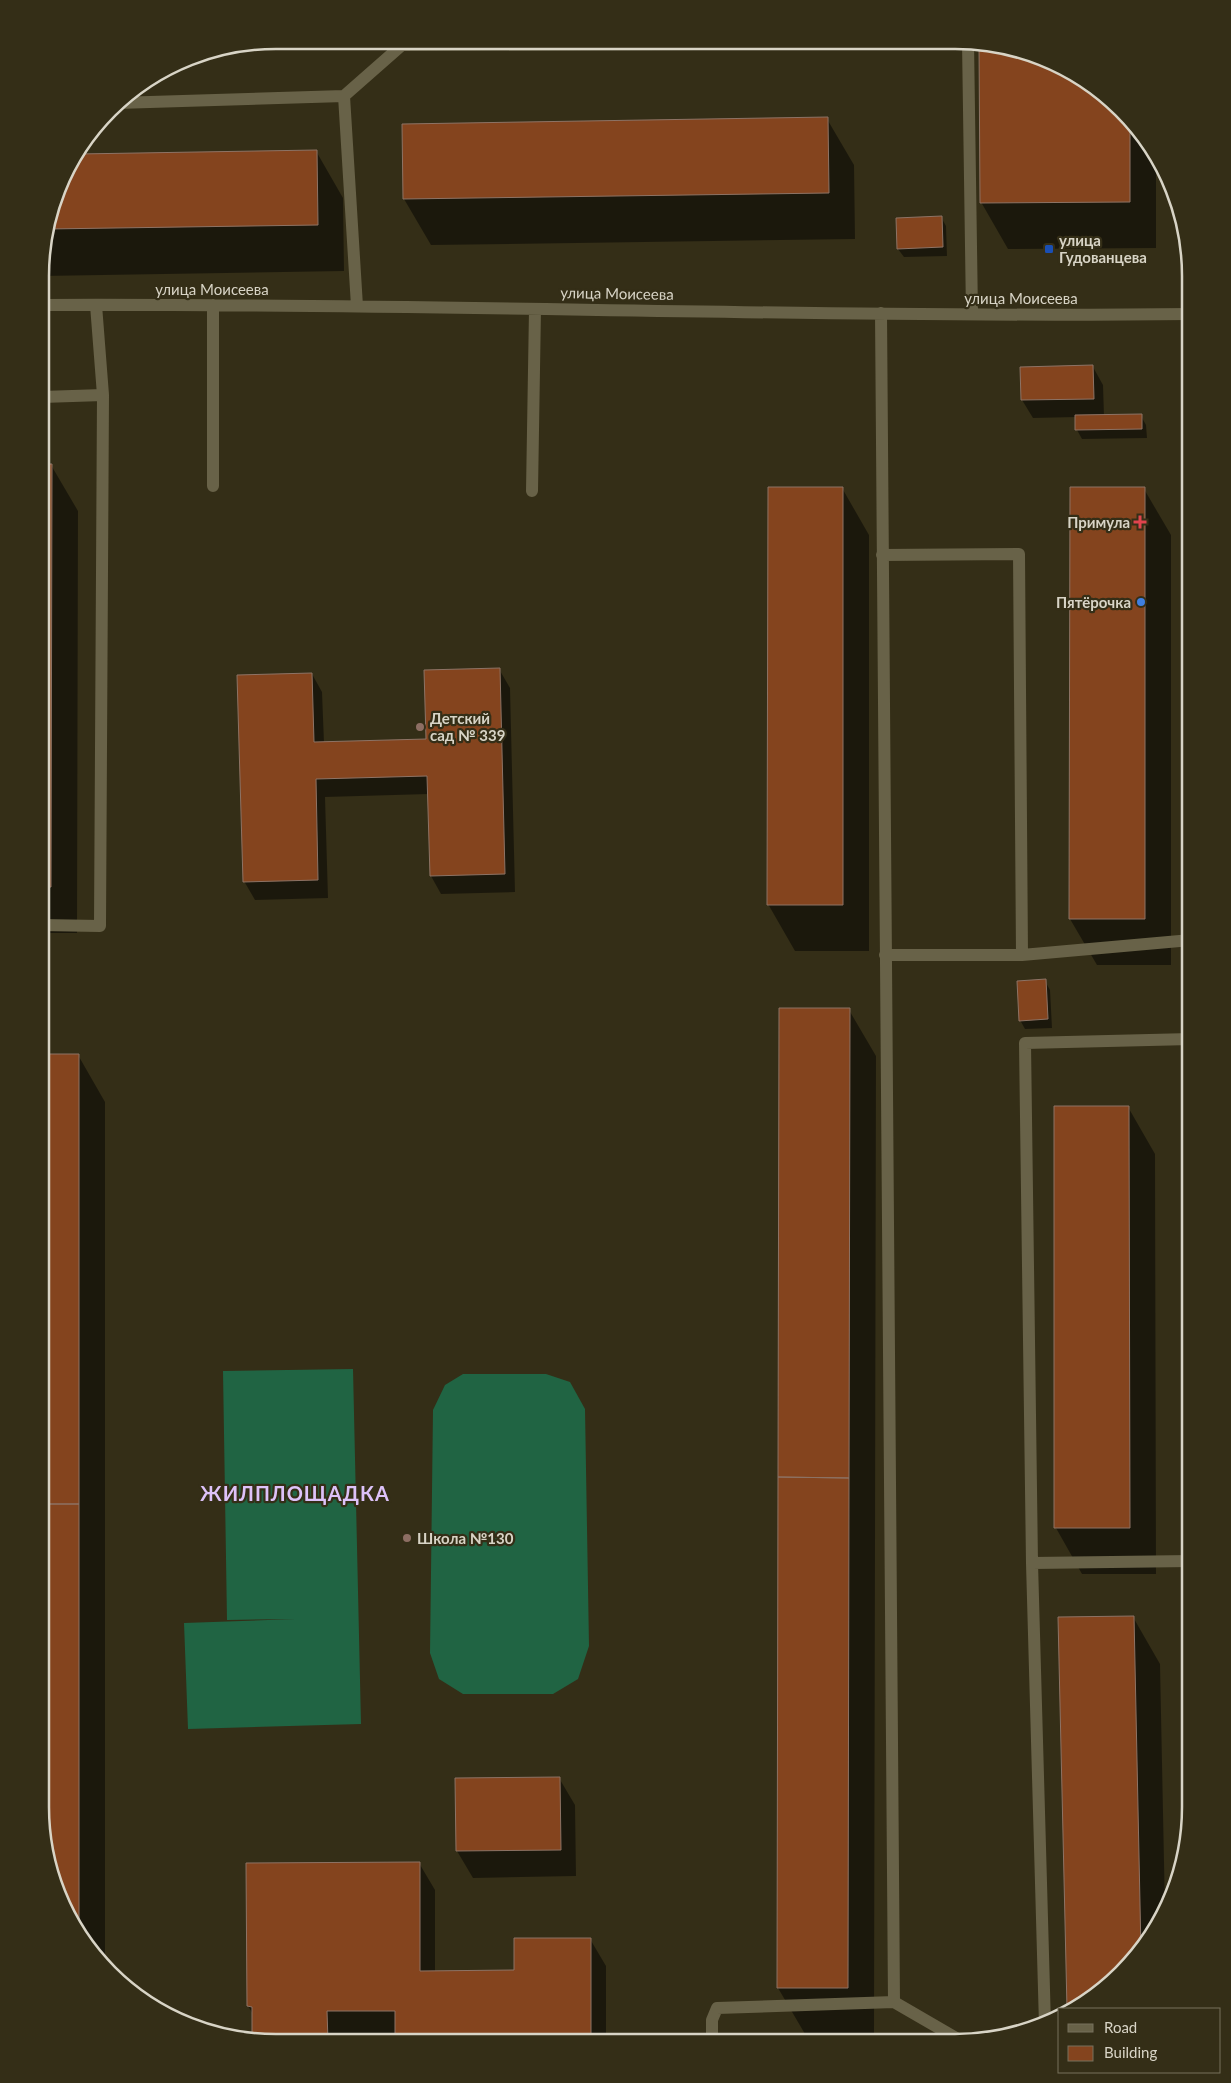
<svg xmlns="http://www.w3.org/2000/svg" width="1231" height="2083" viewBox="0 0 1231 2083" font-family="Lato,sans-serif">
<rect width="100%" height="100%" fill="#342e17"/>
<!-- pitch -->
<path fill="#206443" d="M353 1369 361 1724 188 1729 184 1623 296 1619 227 1620 223 1371Z
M463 1374H546L570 1382 585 1409 589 1646 578 1679 553 1694H463L439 1679 430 1653 433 1410 445 1385Z"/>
<!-- shadow -->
<path fill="#0007" d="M1046 58 1099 89 1143 132 1156 155V248L1008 249 981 202Z
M827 119 854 165 855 239 431 245 404 199Z
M316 151 343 198 344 271 42 276V245L64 171 77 155Z
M941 217 946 226 947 256 904 257 898 249Z
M1093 367 1103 385 1104 416H1141L1146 425 1147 438 1082 439 1077 430V417L1033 418 1022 400Z
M42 465H51L78 511 77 933H41Z
M842 488 869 535V951H795L768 904Z
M1144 489 1171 535V965H1097L1070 919Z
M499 669 510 688 515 892 441 894 431 876 429 794 325 797 328 898 255 900 244 881 312 674 322 692 324 743 427 740Z
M1045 981 1050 990 1052 1028 1025 1029 1020 1020Z
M849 1010 876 1056 874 2034H805L778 1988Z
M41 1055H78L105 1102V1967L89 1951 58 1897 40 1808Z
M1128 1107 1155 1154 1156 1574H1082L1056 1528Z
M1133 1617 1160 1664 1165 1911 1143 1951 1099 1994 1073 2009H1068L1060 1619Z
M559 1778 575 1805 576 1876 473 1878 457 1851Z
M419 1863 435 1890V1972H515L590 1939 606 1966V2042L401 2041 399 2038H342V2041H253V2014L248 2006Z"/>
<!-- building -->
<path fill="#84441e" stroke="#8d7365" d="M979 42H987L1046 58 1099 89 1130 119V202L980 203Z
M828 117 829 193 403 199 402 124Z
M317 150 318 225 47 229 64 171 78 154Z
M942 216 943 247 897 249 896 218Z
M1093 365 1094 399 1021 400 1020 367Z
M1142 414V429L1075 430V415Z
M42 464H52L51 887H41Z
M768 487H843V905H767Z
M1070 487H1145V919H1069Z
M500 668 505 874 430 876 427 776 316 779 318 880 243 882 237 675 312 673 314 742 426 739 424 670Z
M1046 979 1048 1019 1019 1021 1017 981Z
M779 1008H850L849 1478 778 1477Z
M41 1054H79V1504H40Z
M1054 1106H1129L1130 1528H1054Z
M778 1477 849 1478 848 1988H777Z
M40 1504H79V1931L58 1897 40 1808Z
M1134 1616 1141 1952 1099 1994 1073 2009H1067L1058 1617Z
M560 1777 561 1850 456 1851 455 1778Z
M420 1862V1971L514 1970V1938H591V2042H512V2034L395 2035V2011H327L328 2041H252V2007L247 2006 246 1863Z"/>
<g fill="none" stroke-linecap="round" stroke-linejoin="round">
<!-- minor -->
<path stroke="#686248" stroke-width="12" d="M968 42 972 314
M344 96 357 306
M117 103 344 96 402 45 968 43
M42 305C425 303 808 318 1191 314
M881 313 894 2002
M42 397 103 395
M213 486V305
M532 491 535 309
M882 555 1019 554 1022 955
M41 925 100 926 103 395 96 305
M885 955H1022L1191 940
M1032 1563 1191 1561
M1045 2025 1032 1563 1025 1043 1191 1039
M712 2042V2020L717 2008 894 2002 963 2042"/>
</g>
<!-- markers -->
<rect fill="#1a4fb4" stroke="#342e17" stroke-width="2" x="1044" y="244" width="10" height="10" rx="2.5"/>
<path fill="#e0444e" stroke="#342e17" stroke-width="2" d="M1137.5 514.5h5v5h5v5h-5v5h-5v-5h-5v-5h5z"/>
<circle fill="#3f7fe0" stroke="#342e17" stroke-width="2" cx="1141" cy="602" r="5"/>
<g fill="#8d6e63" stroke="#342e17" stroke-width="2">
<circle cx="420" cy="727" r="5"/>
<circle cx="407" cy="1538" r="5"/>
</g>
<g text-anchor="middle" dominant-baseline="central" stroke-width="4.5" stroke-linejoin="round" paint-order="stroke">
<!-- poi labels -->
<g font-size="15" font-weight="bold" fill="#d8d4c6" stroke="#342e17" text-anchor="start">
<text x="1059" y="240">улица<tspan x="1059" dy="17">Гудованцева</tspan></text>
<text x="1130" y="522" text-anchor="end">Примула</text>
<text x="1131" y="602" text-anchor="end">Пятёрочка</text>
<text x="430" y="718">Детский<tspan x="430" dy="17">сад № 339</tspan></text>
<text x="417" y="1538">Школа №130</text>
</g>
<!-- street labels -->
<g font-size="15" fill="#d8d4c6" stroke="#342e17">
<text x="212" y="289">улица Моисеева</text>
<text transform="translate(617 293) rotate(1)">улица Моисеева</text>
<text x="1021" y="298">улица Моисеева</text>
</g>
<!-- district labels -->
<g font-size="20" font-weight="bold" letter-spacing="1" fill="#ddc2f9" stroke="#342e17">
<text x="295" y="1493">ЖИЛПЛОЩАДКА</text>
</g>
</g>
<!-- crop -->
<path d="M0 0H1231V2083H0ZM276 49H955A227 227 0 0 1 1182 276V1807A227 227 0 0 1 955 2034H276A227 227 0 0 1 49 1807V276A227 227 0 0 1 276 49Z" fill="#342e17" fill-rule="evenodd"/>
<path fill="none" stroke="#d8d4c6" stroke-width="2.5" d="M276 49H955A227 227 0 0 1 1182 276V1807A227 227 0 0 1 955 2034H276A227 227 0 0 1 49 1807V276A227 227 0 0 1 276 49Z"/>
<!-- legend -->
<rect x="1058" y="2008" width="162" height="65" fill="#342e17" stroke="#76705d"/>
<rect x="1068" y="2024" width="25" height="8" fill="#686248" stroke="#76705d"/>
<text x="1104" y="2033" font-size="15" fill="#d8d4c6">Road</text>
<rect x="1068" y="2046" width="25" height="15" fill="#84441e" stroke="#76705d"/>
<text x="1104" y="2058" font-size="15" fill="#d8d4c6">Building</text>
</svg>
